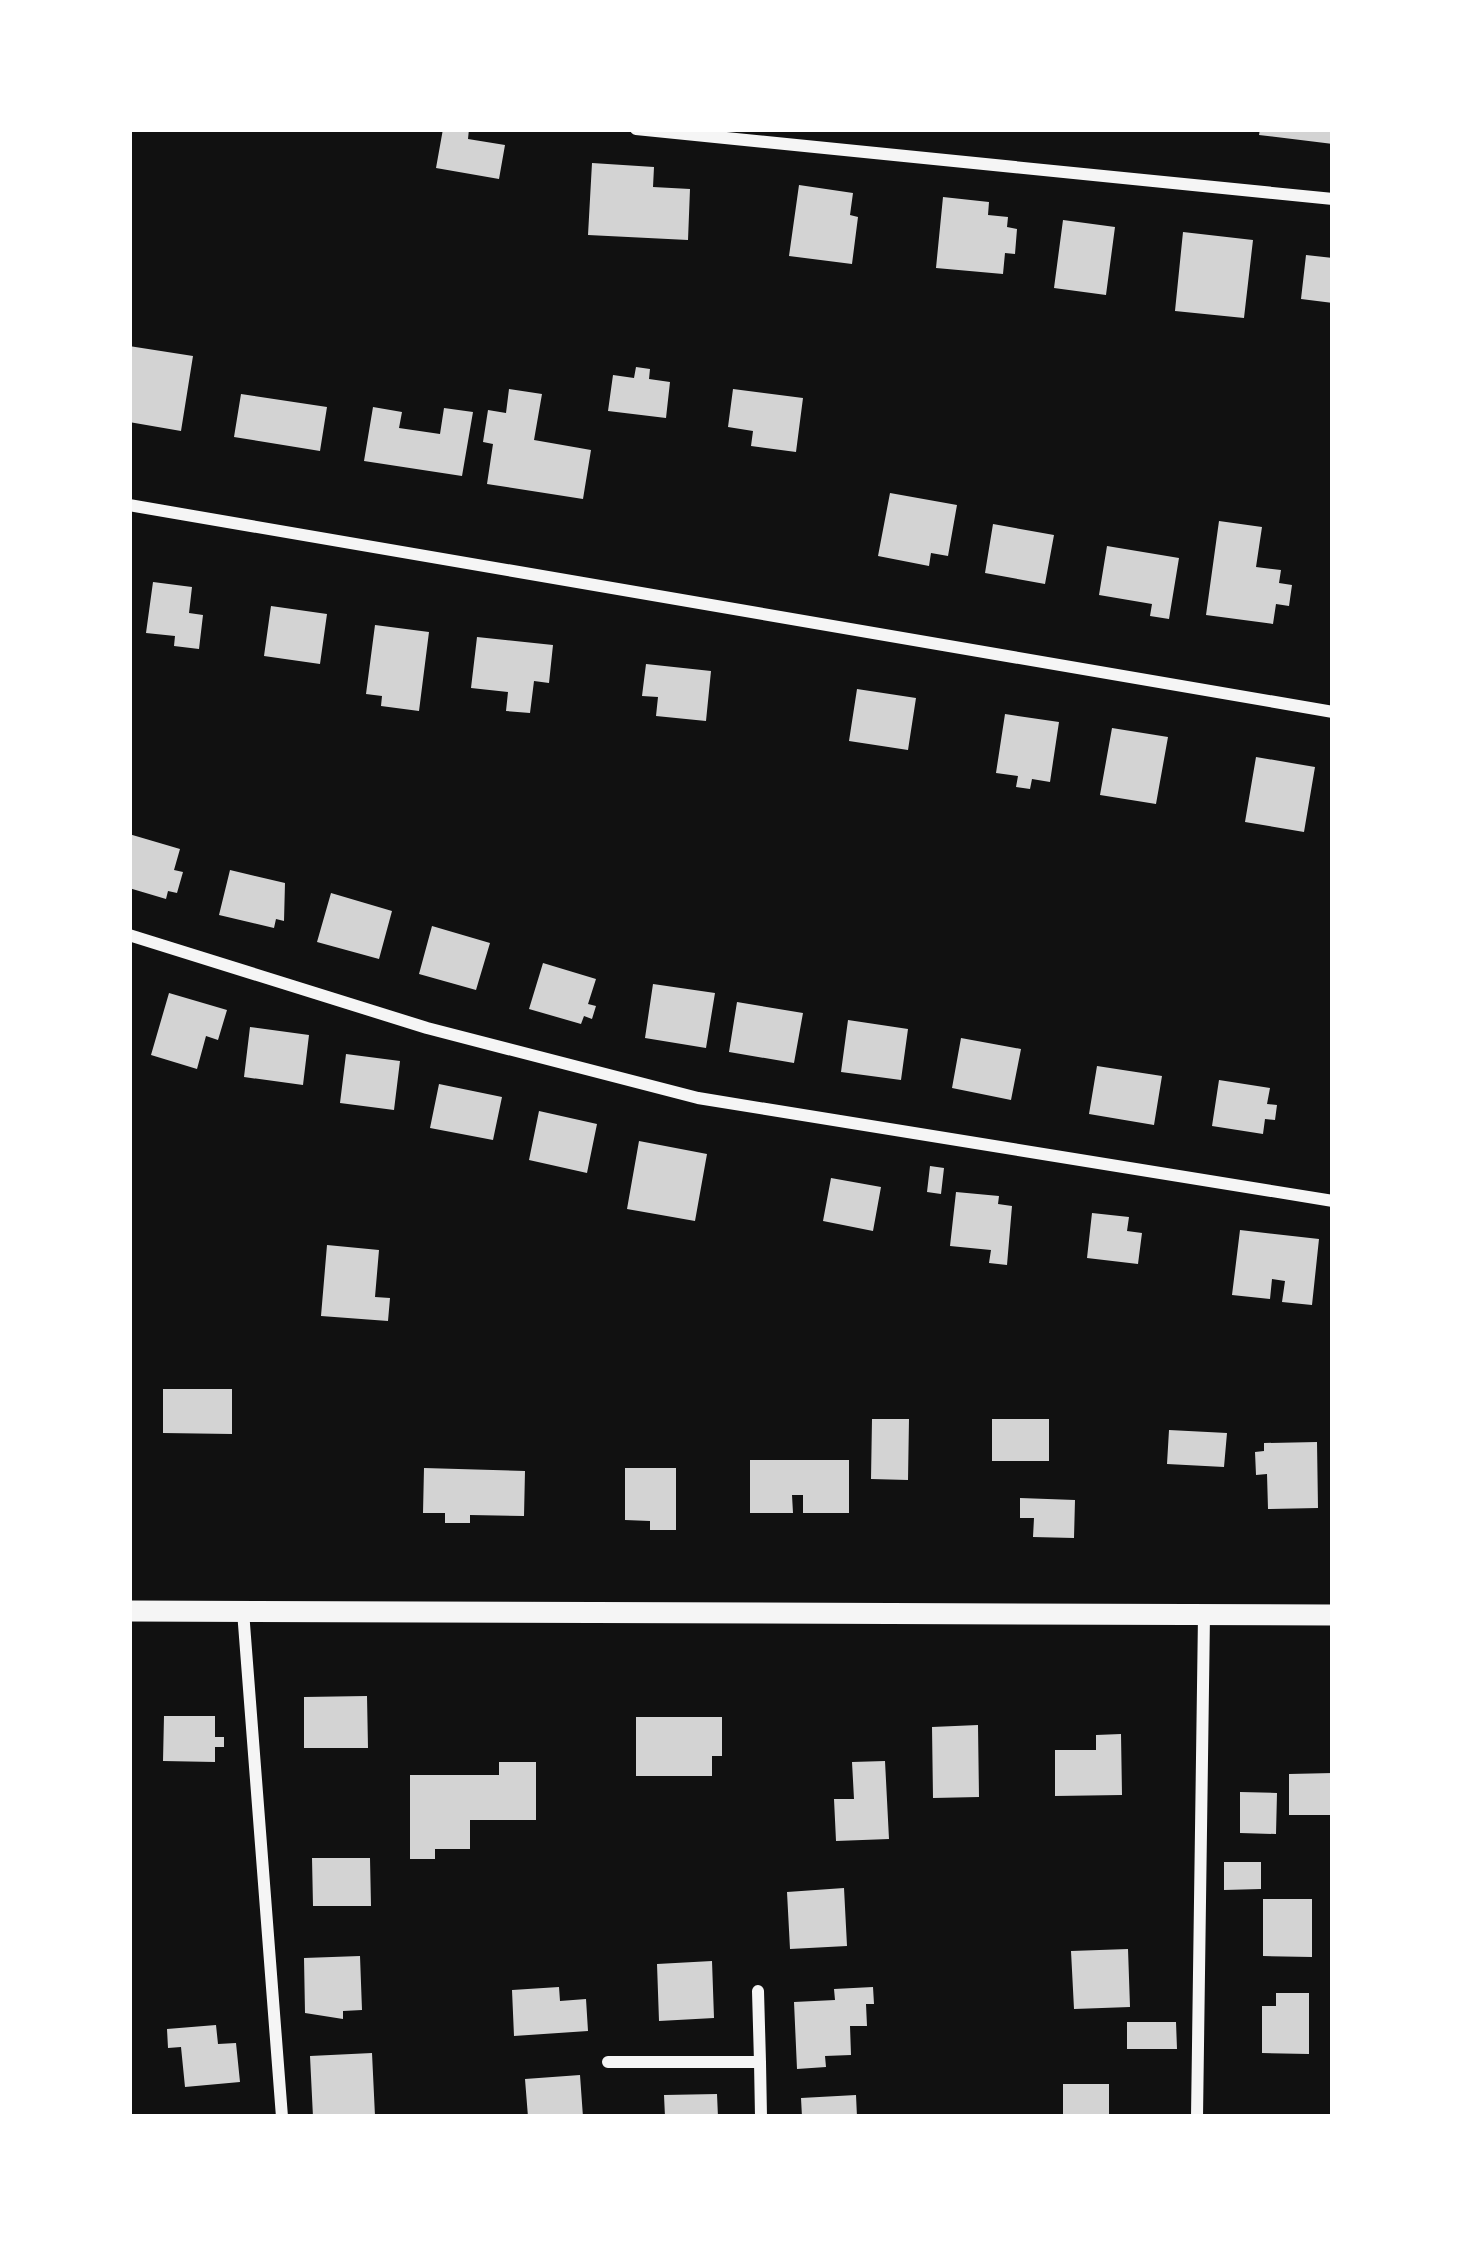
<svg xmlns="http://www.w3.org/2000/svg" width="1462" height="2246" viewBox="0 0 1462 2246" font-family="Commissioner,sans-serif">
<rect width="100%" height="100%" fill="#111"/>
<!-- building -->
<path fill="#d3d3d3" d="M443 129H469L468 139 505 145 499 179 436 168Z
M1260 129H1333V144L1259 135Z
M592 163 654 167 653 187 690 189 688 240 588 235Z
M799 185 853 193 850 215 858 217 852 264 789 256Z
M943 197 989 202 988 215 1008 217 1007 227 1017 229 1015 254 1005 253 1003 274 936 268Z
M1063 220 1115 227 1106 295 1054 288Z
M1183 232 1253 240 1244 318 1175 311Z
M1306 255 1333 258V303L1301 299Z
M129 346 193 356 181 431 129 422Z
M636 367 650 369 649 379 670 382 666 418 608 411 613 375 634 378Z
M509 389 542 394 534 440 591 450 583 499 487 484 493 444 483 442 488 410 506 413Z
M733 389 803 398 796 452 751 446 753 431 728 427Z
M241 394 327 407 320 451 234 437Z
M373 407 402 412 399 428 440 434 444 408 473 412 462 476 364 461Z
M890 493 957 505 948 556 931 553 929 566 878 556Z
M1219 521 1262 527 1256 567 1281 570 1279 583 1292 585 1289 606 1276 604 1273 624 1206 615Z
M993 524 1054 535 1045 584 985 573Z
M1107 546 1179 558 1169 619 1150 616 1152 604 1099 595Z
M153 582 192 587 189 613 203 615 199 649 174 646 175 636 146 633Z
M271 606 327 614 320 664 264 656Z
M375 625 429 632 419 711 381 706 382 696 366 694Z
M477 637 553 645 549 683 534 681 530 713 506 711 508 692 471 688Z
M646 664 711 671 706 721 656 716 658 697 642 696Z
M857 689 916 698 908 750 849 741Z
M1005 714 1059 722 1050 782 1032 779 1030 789 1016 787 1018 776 996 773Z
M1112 728 1168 737 1156 804 1100 795Z
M1256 757 1315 767 1304 832 1245 822Z
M129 834 180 849 174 870 183 872 177 893 168 891 166 899 129 888Z
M230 870 285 883 284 921 276 919 274 928 219 915Z
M331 893 392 911 379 959 317 942Z
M432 926 490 943 476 990 419 974Z
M543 963 596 979 588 1004 596 1006 592 1019 584 1016 581 1024 529 1009Z
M653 984 715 993 706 1048 645 1038Z
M169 993 227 1010 218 1040 206 1036 197 1069 151 1055Z
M737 1002 803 1013 794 1063 729 1052Z
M848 1020 908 1029 901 1080 841 1072Z
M250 1027 309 1035 303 1085 244 1077Z
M961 1038 1021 1049 1011 1100 952 1088Z
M346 1054 400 1061 394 1110 340 1103Z
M1097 1066 1162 1076 1154 1125 1089 1114Z
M1219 1080 1270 1088 1267 1104 1277 1105 1275 1120 1265 1119 1263 1134 1212 1126Z
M439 1084 502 1097 493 1140 430 1128Z
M539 1111 597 1124 587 1173 529 1160Z
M639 1141 707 1154 695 1221 627 1209Z
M930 1166 944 1168 941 1194 927 1192Z
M831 1178 881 1187 873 1231 823 1221Z
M956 1192 999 1196 998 1204 1012 1206 1007 1265 989 1263 991 1250 950 1246Z
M1092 1213 1129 1217 1127 1231 1142 1233 1138 1264 1087 1258Z
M1240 1230 1319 1239 1312 1305 1282 1302 1285 1281 1272 1279 1270 1299 1232 1295Z
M327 1245 379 1250 375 1297 390 1298 388 1321 321 1316Z
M163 1389H232V1434L163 1433Z
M872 1419H909L908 1480 871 1479Z
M992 1419H1049V1461H992Z
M1169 1430 1227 1433 1224 1467 1167 1464Z
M1317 1442 1318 1508 1268 1509 1267 1474 1256 1475 1255 1452 1264 1451V1443Z
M750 1460H849V1513H803V1495H792L793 1513H750Z
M424 1468 525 1471 524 1516 470 1515V1523H445V1513H423Z
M625 1468H676V1530H650V1521L625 1520Z
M1020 1498 1075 1500 1074 1538 1033 1537 1034 1518H1020Z
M367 1696 368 1748H304V1697Z
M164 1716H215V1737H224V1747H215V1762L163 1761Z
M636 1717H722V1756H712V1776H636Z
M978 1725 979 1797 933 1798 932 1727Z
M1121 1734 1122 1795 1055 1796V1750H1096V1735Z
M885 1761 889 1839 836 1841 834 1799H854L852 1762Z
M499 1762H536V1820H470V1849H435V1859H410V1775H499Z
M1333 1773V1815H1289V1774Z
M1240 1792 1277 1793 1276 1834 1240 1833Z
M312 1858H370L371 1906H313Z
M1224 1862H1261V1889L1224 1890Z
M844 1888 847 1946 790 1949 787 1892Z
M1263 1899H1312V1957L1263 1956Z
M1128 1949 1130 2007 1074 2009 1071 1951Z
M360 1956 362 2010 343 2011V2019L305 2013 304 1958Z
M712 1961 714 2018 659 2021 657 1964Z
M559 1987 560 2001 586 1999 588 2031 514 2036 512 1990Z
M873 1987 874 2004H866L867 2026H850L851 2055 825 2056 826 2067 797 2069 794 2002 835 2000 834 1989Z
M1276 1993H1309V2054L1262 2053V2006H1276Z
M1127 2022H1176L1177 2049H1127Z
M216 2025 218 2044 236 2043 240 2082 185 2087 181 2047 168 2048 167 2029Z
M372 2053 375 2116 313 2117 310 2056Z
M580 2075 583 2117H528L525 2079Z
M1063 2084H1109V2117L1063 2114Z
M717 2094 718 2117H665L664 2095Z
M856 2095 857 2117H802L801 2098Z"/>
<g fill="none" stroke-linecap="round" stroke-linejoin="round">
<!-- minor -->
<path stroke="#f5f5f5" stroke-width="12" d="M636 129 1333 199
M129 505 1333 712
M129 935 427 1028 698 1098 1333 1201
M243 1611 282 2117
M608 2062H760L758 1991
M760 2062 761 2117
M1197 2117 1204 1615"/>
<!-- tertiary -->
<path stroke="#f5f5f5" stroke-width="21" d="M129 1611 1333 1615"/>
</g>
<!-- border -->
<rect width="1462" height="2246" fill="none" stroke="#ffffff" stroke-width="264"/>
</svg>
